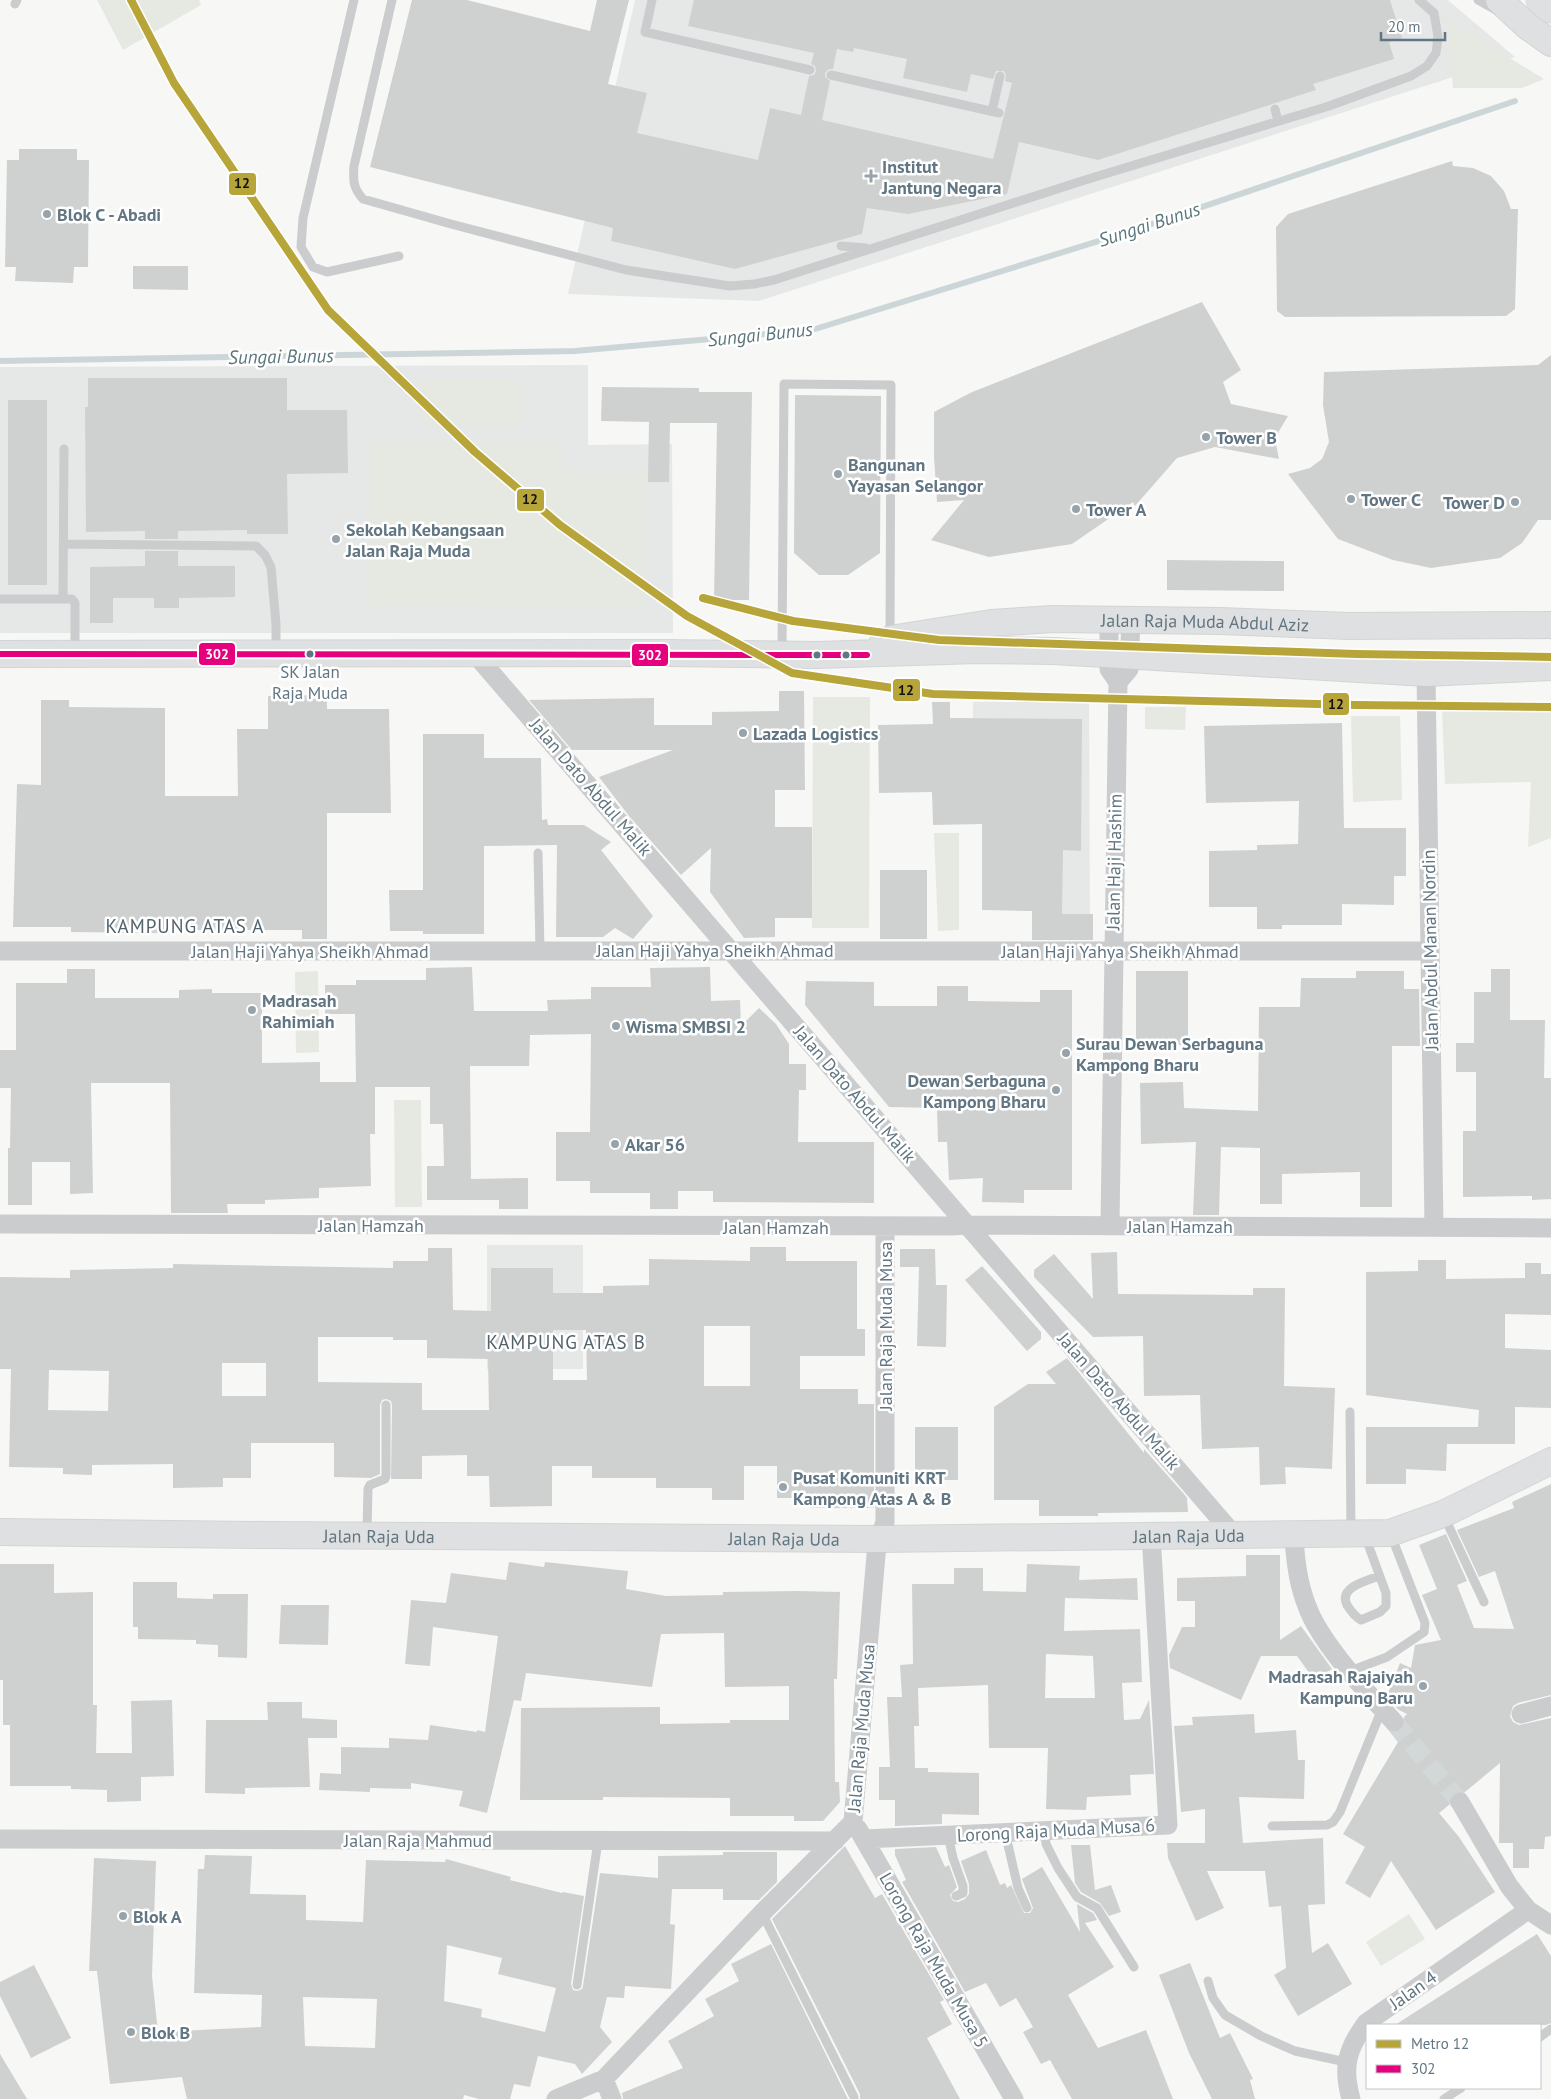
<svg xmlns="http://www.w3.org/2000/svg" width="1551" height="2099" viewBox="0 0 1551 2099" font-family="'PT Sans',sans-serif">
<rect width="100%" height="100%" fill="#f7f7f5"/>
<!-- built -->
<path fill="#e6e8e8" d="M635 0H1448L1515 57 759 301 568 294Z
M588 365V445L672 444 673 633H0V367Z
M973 702H1089L1090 933H1037L1036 813H973Z
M487 1245H583V1369H487Z"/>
<!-- green -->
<path fill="#e6e9e2" d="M97 0H199L201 5 123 50Z
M1448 20 1544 79 1522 88H1453Z
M421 379 519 380V426L421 424Z
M370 440 561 441V472L647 473 645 608 368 605Z
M813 697H870L869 928H812Z
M1145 707H1186L1185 730 1145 729Z
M1551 707V838L1528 847 1531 782 1445 784 1442 711Z
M1351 716H1400L1402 800 1353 802Z
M934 833H959V930L938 931Z
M318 971 319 1052 296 1053 295 972Z
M394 1100H421L422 1207H395Z
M1409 1914 1425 1939 1381 1966 1366 1942Z"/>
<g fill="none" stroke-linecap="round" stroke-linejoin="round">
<!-- stream -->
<path stroke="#ccd6d8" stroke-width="6" d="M0 361 575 351 812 330 1131 231 1515 101"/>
</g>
<!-- building -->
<path fill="#cfd1d1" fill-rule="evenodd" d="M412 0H467L590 31 597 0H629L608 84 647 93 637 133 758 160 770 108 801 115 809 76 814 75 816 71 815 66 811 64 814 53 688 26 694 0H1390L1402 38 1389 42 1394 59 1313 84 1316 90 1098 160 1019 142 1007 194 908 214 867 208 862 234 735 269 611 241 613 228 370 167ZM854 48 907 59 903 78 967 92 971 74 993 79 996 71H1004L1006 75 1005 81 1012 83 993 159 822 120 830 81 825 77V73L829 69H833L837 49 853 52Z
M19 149H77V160H89L88 267H74L73 283 15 281 16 267H5L7 160H19Z
M1452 161 1453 166 1473 168 1491 176 1504 191 1511 209H1518L1515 309 1506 316 1285 317 1277 311 1276 227 1288 214Z
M133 266H188V290L133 289Z
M1202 302 1241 370 1223 382 1231 404 1288 416 1279 431 1276 444 1279 459 1215 447 1177 458 1135 506 1133 502 1072 544 989 557 931 540 964 500 937 502 934 457V412L972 392Z
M1551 355V520H1538L1522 543 1500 558 1431 568 1393 560 1338 539 1288 474 1310 468 1322 459 1329 442 1323 405 1324 372 1538 365Z
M88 378H287V410H347L348 473 287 474 288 534H247V530L178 531V539H145V531L86 532 85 407H88Z
M602 387 699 388V392H752L749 600H714L717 423H670L669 482H648L649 422 601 421Z
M795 395 881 396 880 553 848 575H819L794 553Z
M8 400H47V585H8Z
M145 551H178V566H235V597L179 598V608H154V598H113V623H90V567L145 566Z
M1167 560 1284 561V591L1167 590Z
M779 691H804L805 790H775V827H812V918H775V937L744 938 710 892 711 848 681 875 629 816 599 777 673 750H572L529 700 654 698V725H712V712L779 711Z
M327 695V709H389L391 813H327V939H302V930H164V933L71 932V927H13L17 784 41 785V700H69V707L165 708V796H238L237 729H268V696Z
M932 702H950V718L1082 719 1081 851 1063 850 1062 914H1093V940H1032V911L982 910V824L933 825 932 792 879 793 878 725 933 724Z
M1342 723 1344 828H1406V876H1394V905L1342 904V925H1282V929H1257V907H1209V851L1257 850V845L1298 844 1299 801 1206 803 1204 726Z
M423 734H484V758H541L542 820 547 819 548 825H584L611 842 601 850 653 916 633 939 615 928 603 937H556L557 845 484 846V934H423V931H390L389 890H423Z
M880 870H927V939H880Z
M472 967 474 1011H548L547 1000 591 999V987H651L650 968 710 967 711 1001 740 1000 741 1026 759 1008 776 1024 789 1044V1064H806V1090H799L798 1142H874V1203L713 1202V1191H678V1209H650V1193H590V1181H556V1132H590L591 1034 530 1035 529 1066H470L471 1179 528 1178V1209H499V1200H427V1166H444L443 1124H430V1087H375V1134H370L371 1186 319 1188V1198L265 1200V1204H227L228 1213H171L170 1083H91L93 1193 70 1194V1162H32V1205H8V1148H10L11 1088H0V1050H16V983H67V969H95V998H179V990L212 989V993H262V1063L320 1062V1082H356L355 1014H325V985H356V980H426V968Z
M1491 969H1510V1020H1545L1544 1078H1551V1199L1532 1200V1196L1463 1197V1131H1476V1072H1456V1043H1474V992H1491Z
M1136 971H1188V1045H1136Z
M1356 971H1404V989H1419L1420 1046H1392V1207H1360V1172L1282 1174V1204H1260V1148L1221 1147 1219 1215H1193L1196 1142 1141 1144 1140 1083 1183 1082 1184 1108 1258 1111 1259 1007H1300L1301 978H1356Z
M806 981 874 982V1006H937V986H968V1001L1040 1002V990H1072V1190H1024V1203L982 1202 983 1178 949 1180 947 1142H938L937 1108 889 1107 805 1005Z
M750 1247H786V1261H857V1329H865V1356H800V1389H858V1404H874V1508H810V1498H777V1466H744V1500H712V1488H656V1478H592V1466H552V1506L490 1507 489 1476H467V1455L422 1456V1479H391L392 1405 391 1401 386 1399 382 1400 380 1405V1474L371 1478 334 1477V1443H251V1478H223V1487L173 1488V1464L92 1465V1475L63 1474V1468L9 1467 11 1369H0V1277L70 1278V1270L173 1268V1264L393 1268V1261H428V1248H452L453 1310 491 1311V1268H553V1293H603V1286L649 1285V1259L750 1261ZM704 1326H750V1386H704ZM553 1330H586L587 1380H553ZM318 1337H393V1340H427V1358L488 1359 489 1410H422V1383L318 1382ZM222 1363H266V1396H222ZM49 1370 109 1371 108 1411 48 1410Z
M900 1249H935L936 1285H947L946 1347 917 1346 919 1267H900Z
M1117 1252 1118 1294 1253 1295V1288H1285L1284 1386 1335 1388 1332 1469 1285 1467 1286 1484 1260 1485 1259 1447 1202 1449 1200 1395 1144 1396 1143 1336 1093 1337 1034 1277V1270L1054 1254 1093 1299 1091 1253Z
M1418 1260H1446V1279L1525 1278V1263H1541V1274H1551V1315L1505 1314V1348L1551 1350V1408L1515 1407V1444H1447L1446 1471 1406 1469V1484H1366V1427H1478L1479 1410 1366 1395V1272L1418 1271Z
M982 1266 1041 1332V1339L1027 1351 965 1280Z
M1067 1358 1144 1453V1449L1184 1494 1187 1498 1188 1512 1098 1513V1516H1039V1500H994V1407L1028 1384H1056L1046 1372Z
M915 1427H958V1480H915Z
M1551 1484V1695L1518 1703 1513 1706 1510 1716 1513 1722 1519 1725 1551 1718V1836L1545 1837 1544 1849H1529V1868H1513V1843H1499L1500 1763 1465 1792 1459 1791 1454 1793 1450 1797 1449 1805 1439 1813 1459 1837 1495 1892 1436 1930 1391 1861 1370 1898 1345 1883 1365 1847 1343 1834 1398 1742 1391 1733 1401 1731 1404 1726V1717L1407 1714 1399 1710 1395 1706 1397 1700 1387 1696 1400 1663 1411 1668 1415 1645 1441 1640 1422 1595 1437 1589 1419 1545 1446 1534 1467 1581 1457 1585 1474 1628 1514 1629 1495 1571 1479 1577 1457 1530 1514 1508 1512 1502Z
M1246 1555H1280V1640L1301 1626 1332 1669 1315 1681 1297 1656H1261L1241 1700 1170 1668 1169 1655 1182 1627H1195V1601H1177V1578L1246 1576Z
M509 1562 544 1567 545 1562 628 1571 626 1589 666 1596 723 1595V1592L798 1591 840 1592 837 1679H834L835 1782H839L840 1802 823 1821H794V1816H730V1798L603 1797V1800H520L521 1708 660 1707V1724L730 1723V1720H789V1686L725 1687 724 1633 661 1634 652 1687 526 1673 521 1701 514 1700 487 1813 459 1806 463 1791 411 1783V1789L370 1788V1792L319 1790 320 1773 341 1774V1747L389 1748V1738L428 1740 430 1725 477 1732V1730L485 1732 498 1636 433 1627 430 1666 405 1664 411 1600 446 1603 451 1573 506 1580Z
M0 1564H54V1593L93 1592V1705H97L96 1753H132L131 1701 172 1700 174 1776 141 1777V1801L107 1802V1790L71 1789V1786H10V1725H3V1680H0Z
M1027 1564 1080 1566 1079 1580 1137 1578 1138 1600 1065 1598 1064 1631 1140 1629 1142 1682 1122 1683 1124 1720 1140 1719 1149 1700 1154 1774 1130 1775 1131 1795 1087 1797 1086 1810 1046 1809 1048 1748H989L988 1685 918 1688 919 1726H914L915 1768H928V1772L979 1773V1815L942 1814V1824L895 1826V1800H879V1767H890L887 1697H902L900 1665 913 1664 912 1584H954V1568H983V1591L1026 1592ZM1046 1654 1093 1656 1095 1698H1045Z
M133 1582H177V1598L213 1599V1594H248L247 1658 218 1657V1645L196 1644V1640L138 1639V1627H133Z
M281 1605H329L328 1645 279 1644Z
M267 1702H302V1718L337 1720V1738H308L310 1787 245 1788V1794L205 1793 206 1720H268Z
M1254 1714 1255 1733 1296 1730 1298 1760H1305L1304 1799 1239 1797 1243 1843 1323 1838 1325 1904 1308 1905 1312 1953 1328 1943 1352 1984 1298 2016 1274 1975 1286 1968 1281 1906 1269 1907 1265 1871H1207L1224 1908 1196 1921 1168 1858 1167 1843H1205V1809L1181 1812 1174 1726 1193 1725 1192 1717Z
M1071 1845H1090L1095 1890 1111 1885 1121 1912 1109 1916 1100 1903 1081 1892 1075 1883Z
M845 1846 875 1898 882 1894 944 2000 940 2002 952 2024 927 2038 960 2099H860V2094L772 1919Z
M936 1847 945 1867 949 1865 957 1887 950 1895 953 1901 958 1902 965 1899 969 1894V1884L961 1861 986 1850 1000 1885 1005 1883 1007 1888 1011 1885 1024 1913H1030L1033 1908 1022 1879 1042 1867 1080 1932 1077 1904 1093 1913 1097 1920 1085 1923 1114 1967 1068 1995 1098 2048 1146 2030 1173 2099H1072L1050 2060 1041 2064 1023 2032 1033 2027 1016 1998 1000 2007 986 1983 965 1992 902 1882 906 1880 895 1855V1849Z
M723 1852H777V1882L759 1900H723V1889H672L670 1924 675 1925 671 1989 625 1986 624 1998 607 1997 600 2027 612 2042 582 2074 575 2064 538 2056 530 2087 514 2084 510 2099H479L464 2095 463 2099H187L182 2077 110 2084 97 1971H89L94 1858 156 1861 152 1976 158 2032 261 2027 262 1995 194 1993 198 1869H204L205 1855 252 1856 250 1894 306 1895V1920L363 1922 366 1860 445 1862 446 1859 511 1877 510 1880 562 1893 563 1892 584 1896 571 1984 573 1990 577 1991 582 1989 583 1986 600 1873 658 1878V1856L723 1855ZM447 1945 502 1958 498 1974 556 1988 545 2032 481 2017 482 2009 444 2001ZM303 1997 377 1999 375 2048 305 2046Z
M1537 1934 1551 1956V2023L1546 2025H1395Z
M771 1944 848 2099H623L622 2093 683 2068 668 2041 714 2016 705 1999 739 1981 731 1964Z
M1190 1963 1220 2038 1230 2033 1253 2079 1250 2080 1255 2099H1212L1189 2053 1159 1975Z
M34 1965 71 2038 31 2058 0 1996V1982Z
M0 2054 27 2099H0Z"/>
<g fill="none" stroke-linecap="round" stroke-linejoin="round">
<!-- street-tunnel -->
<path stroke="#d2d7d8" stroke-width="19" stroke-dasharray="19 9" stroke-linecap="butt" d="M1394 1722 1460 1802"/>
<!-- secondary casing -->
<g stroke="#d3d5d5" stroke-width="28">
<g id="secondary">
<path d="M1499 0 1527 26 1551 43"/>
<path id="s1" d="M882 644 890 639 991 623 1053 619 1220 621 1349 626 1551 625"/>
<path d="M0 654 667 653 817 655 978 650 1054 651 1426 673 1551 667"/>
<path id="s2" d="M0 1532 265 1535 879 1539 1390 1533 1443 1514 1551 1461"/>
</g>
</g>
<!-- primary casing -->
<g stroke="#d3d5d5" stroke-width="29">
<path id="primary" d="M1540 0 1551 9"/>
</g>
<!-- lane -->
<path stroke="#cbcccd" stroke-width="9" d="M354 0 303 218 301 247 313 267 327 272 399 256
M392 0 354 166C353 180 353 188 363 199L451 224 626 270 730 286 754 284 774 280 1085 180 1329 106 1411 76 1427 66 1436 53 1438 37 1434 13 1419 0
M652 0 645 32 810 70
M1478 0 1498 11
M15 4 17 0
M831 75 999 113
M1275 109 1278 121
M992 111 1000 76
M841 246 866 248
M64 544 256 546 265 555 271 567 276 624V651
M63 598 64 449
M0 599H72L75 603V651
M782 652 784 384 891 385 890 636
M538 853 540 951
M1350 1412 1351 1532
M1444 1516 1484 1602
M367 1532 368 1489 370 1485 385 1479 386 1475V1405
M1365 1536 1386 1593V1606L1380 1612 1361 1620C1354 1616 1351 1611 1347 1605 1338 1587 1367 1581 1379 1576
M1350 1671 1387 1657 1424 1632 1425 1623 1391 1535
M1272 1826 1327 1825 1333 1822 1340 1812 1382 1709
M1045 1831 1046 1844 1058 1868 1077 1897 1097 1908 1134 1967
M1005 1832 1018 1888 1027 1908
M948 1835 953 1858 963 1886V1893L956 1896
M762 1913 854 2097
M1208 1981 1213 1998 1225 2015 1261 2036 1295 2051 1346 2062
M577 1985 598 1841
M1540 2037 1551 2029
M1444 2099 1461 2088"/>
<!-- street -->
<path stroke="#cbcccd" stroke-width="19" d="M1109 620V669L1118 682 1110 1225
M475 654 1234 1535
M1426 673 1434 1227
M1118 682 1129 669 1131 620
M0 951H1430
M0 1224 952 1226 968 1225 1551 1228
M1294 1535C1295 1559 1298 1584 1307 1606 1320 1643 1367 1692 1394 1722
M1521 1714 1551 1706
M1460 1802 1509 1886 1528 1910 1551 1925
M858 1829 1014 2099
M0 1839 835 1841
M864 1839 1168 1825 1151 1534
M604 2079 612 2099
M556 2099 604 2079 762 1913 853 1822 876 1555 879 1539 885 1522V1227
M1351 2099C1342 2067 1347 2049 1366 2023L1528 1910"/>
<!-- secondary -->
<use href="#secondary" stroke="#dfe0e1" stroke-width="26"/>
<!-- primary -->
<use href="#primary" stroke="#dfe0e1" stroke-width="28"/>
<!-- bus-1 casing -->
<g stroke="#fff" stroke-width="10">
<path id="bus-1" d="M0 654 867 655"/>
</g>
<!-- bus-1 -->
<use href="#bus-1" stroke="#e5007d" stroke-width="6"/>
<!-- metro-1 casing -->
<g stroke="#fff" stroke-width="11">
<path id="metro-1" d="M131 0 174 83 328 310 475 452 560 525 687 616 792 673 933 694 1356 705 1551 707
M703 598 793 621 939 640 1356 654 1551 657"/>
</g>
<!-- metro-1 -->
<use href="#metro-1" stroke="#b8a53a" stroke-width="8"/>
</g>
<!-- markers -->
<g fill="#96a3aa" stroke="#fff" stroke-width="2">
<path d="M868.5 168.5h5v5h5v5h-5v5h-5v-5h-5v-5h5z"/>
<circle cx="47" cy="214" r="5"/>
<circle cx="1206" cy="437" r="5"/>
<circle cx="838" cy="474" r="5"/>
<circle cx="1351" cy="499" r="5"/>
<circle cx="1515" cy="502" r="5"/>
<circle cx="1076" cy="509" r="5"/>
<circle cx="336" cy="539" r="5"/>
<circle cx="743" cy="733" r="5"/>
<circle cx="252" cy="1010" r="5"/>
<circle cx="616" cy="1026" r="5"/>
<circle cx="1066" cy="1053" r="5"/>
<circle cx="1056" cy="1090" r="5"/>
<circle cx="615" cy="1144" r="5"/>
<circle cx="783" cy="1487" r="5"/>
<circle cx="1423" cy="1686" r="5"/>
<circle cx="123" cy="1916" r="5"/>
<circle cx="131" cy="2032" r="5"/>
</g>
<g fill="#617682" stroke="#fff" stroke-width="2">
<circle cx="310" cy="654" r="4.5"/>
<circle cx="817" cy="655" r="4.5"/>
<circle cx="846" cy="655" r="4.5"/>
</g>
<g text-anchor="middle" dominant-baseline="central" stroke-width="5" stroke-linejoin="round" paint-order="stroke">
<!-- bus labels -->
<g font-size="17" fill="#617682" stroke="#fff">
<text x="310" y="672">SK Jalan<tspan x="310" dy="21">Raja Muda</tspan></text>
</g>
<!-- poi labels -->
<g font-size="18" font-weight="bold" fill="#617682" stroke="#fff" text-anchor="start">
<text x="882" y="166">Institut<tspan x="882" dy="21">Jantung Negara</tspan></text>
<text x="57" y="214">Blok C - Abadi</text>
<text x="1216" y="437">Tower B</text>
<text x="848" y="464">Bangunan<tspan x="848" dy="21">Yayasan Selangor</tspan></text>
<text x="1361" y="499">Tower C</text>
<text x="1505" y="502" text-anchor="end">Tower D</text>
<text x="1086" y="509">Tower A</text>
<text x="346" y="529">Sekolah Kebangsaan<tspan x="346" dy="21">Jalan Raja Muda</tspan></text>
<text x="753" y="733">Lazada Logistics</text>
<text x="262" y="1000">Madrasah<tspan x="262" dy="21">Rahimiah</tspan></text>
<text x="626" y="1026">Wisma SMBSI 2</text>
<text x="1076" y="1043">Surau Dewan Serbaguna<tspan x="1076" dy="21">Kampong Bharu</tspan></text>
<text x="1046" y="1080" text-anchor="end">Dewan Serbaguna<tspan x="1046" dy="21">Kampong Bharu</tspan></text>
<text x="625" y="1144">Akar 56</text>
<text x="793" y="1477">Pusat Komuniti KRT<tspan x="793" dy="21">Kampong Atas A &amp; B</tspan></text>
<text x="1413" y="1676" text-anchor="end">Madrasah Rajaiyah<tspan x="1413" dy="21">Kampung Baru</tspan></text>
<text x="133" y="1916">Blok A</text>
<text x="141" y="2032">Blok B</text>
</g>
<!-- street labels -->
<g font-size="18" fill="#617682" stroke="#fff">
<text stroke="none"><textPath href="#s1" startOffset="326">Jalan Raja Muda Abdul Aziz</textPath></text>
<text transform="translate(591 787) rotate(49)">Jalan Dato Abdul Malik</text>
<text transform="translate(1114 862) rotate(-89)">Jalan Haji Hashim</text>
<text x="715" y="950">Jalan Haji Yahya Sheikh Ahmad</text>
<text transform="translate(1430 950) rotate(-91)">Jalan Abdul Manan Nordin</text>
<text x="310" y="951">Jalan Haji Yahya Sheikh Ahmad</text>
<text x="1120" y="951">Jalan Haji Yahya Sheikh Ahmad</text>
<text transform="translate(855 1094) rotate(49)">Jalan Dato Abdul Malik</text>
<text x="371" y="1225">Jalan Hamzah</text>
<text x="1180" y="1226">Jalan Hamzah</text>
<text x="776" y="1227">Jalan Hamzah</text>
<text transform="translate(885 1326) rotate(-90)">Jalan Raja Muda Musa</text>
<text transform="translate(1119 1401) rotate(49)">Jalan Dato Abdul Malik</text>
<text stroke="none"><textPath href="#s2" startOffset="379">Jalan Raja Uda</textPath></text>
<text stroke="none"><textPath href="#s2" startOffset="1189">Jalan Raja Uda</textPath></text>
<text stroke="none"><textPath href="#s2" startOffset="784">Jalan Raja Uda</textPath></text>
<text transform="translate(861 1728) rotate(-85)">Jalan Raja Muda Musa</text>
<text transform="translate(1056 1830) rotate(-3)">Lorong Raja Muda Musa 6</text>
<text x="418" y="1840">Jalan Raja Mahmud</text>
<text transform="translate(934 1960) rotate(60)">Lorong Raja Muda Musa 5</text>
<text transform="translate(1413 1990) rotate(-35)">Jalan 4</text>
</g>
<!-- water labels -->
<g font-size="19" font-style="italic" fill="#5b767c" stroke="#fff">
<text transform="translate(1149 224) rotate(-18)">Sungai Bunus</text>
<text transform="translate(760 334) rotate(-6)">Sungai Bunus</text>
<text transform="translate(281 356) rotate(-1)">Sungai Bunus</text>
</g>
<!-- neighbourhood labels -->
<g font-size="19" letter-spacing="1" fill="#53636c" stroke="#fff">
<text x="185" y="926">KAMPUNG ATAS A</text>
<text x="566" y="1342">KAMPUNG ATAS B</text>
</g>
</g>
<g stroke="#fff" stroke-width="2">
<rect x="228" y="172" width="29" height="24" rx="5" fill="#b8a53a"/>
<rect x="516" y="488" width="29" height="24" rx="5" fill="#b8a53a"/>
<rect x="198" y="642" width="38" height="24" rx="5" fill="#e5007d"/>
<rect x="631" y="643" width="38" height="24" rx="5" fill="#e5007d"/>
<rect x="892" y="678" width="29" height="24" rx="5" fill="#b8a53a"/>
<rect x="1322" y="692" width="28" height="24" rx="5" fill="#b8a53a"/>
</g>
<g font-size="14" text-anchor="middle" font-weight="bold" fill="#fff">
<text x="217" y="659">302</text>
<text x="650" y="660">302</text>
</g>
<g font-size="14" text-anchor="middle" font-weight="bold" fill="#111">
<text x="242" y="188">12</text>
<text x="530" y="504">12</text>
<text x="906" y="695">12</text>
<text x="1336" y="709">12</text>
</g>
<!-- legend -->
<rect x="1366" y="2024" width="175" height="65" fill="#ffffff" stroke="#c0c8cd"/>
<rect x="1376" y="2040" width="25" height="8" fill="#b8a53a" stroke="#c0c8cd"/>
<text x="1411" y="2049" font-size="15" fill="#617682">Metro 12</text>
<rect x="1376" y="2065" width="25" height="8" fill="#e5007d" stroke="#c0c8cd"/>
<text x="1411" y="2074" font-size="15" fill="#617682">302</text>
<!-- scale -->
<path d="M1381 32v8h64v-8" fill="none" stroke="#617682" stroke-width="2.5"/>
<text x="1388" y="32" font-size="15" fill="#617682" stroke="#ffffff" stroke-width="4" paint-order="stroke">20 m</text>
</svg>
